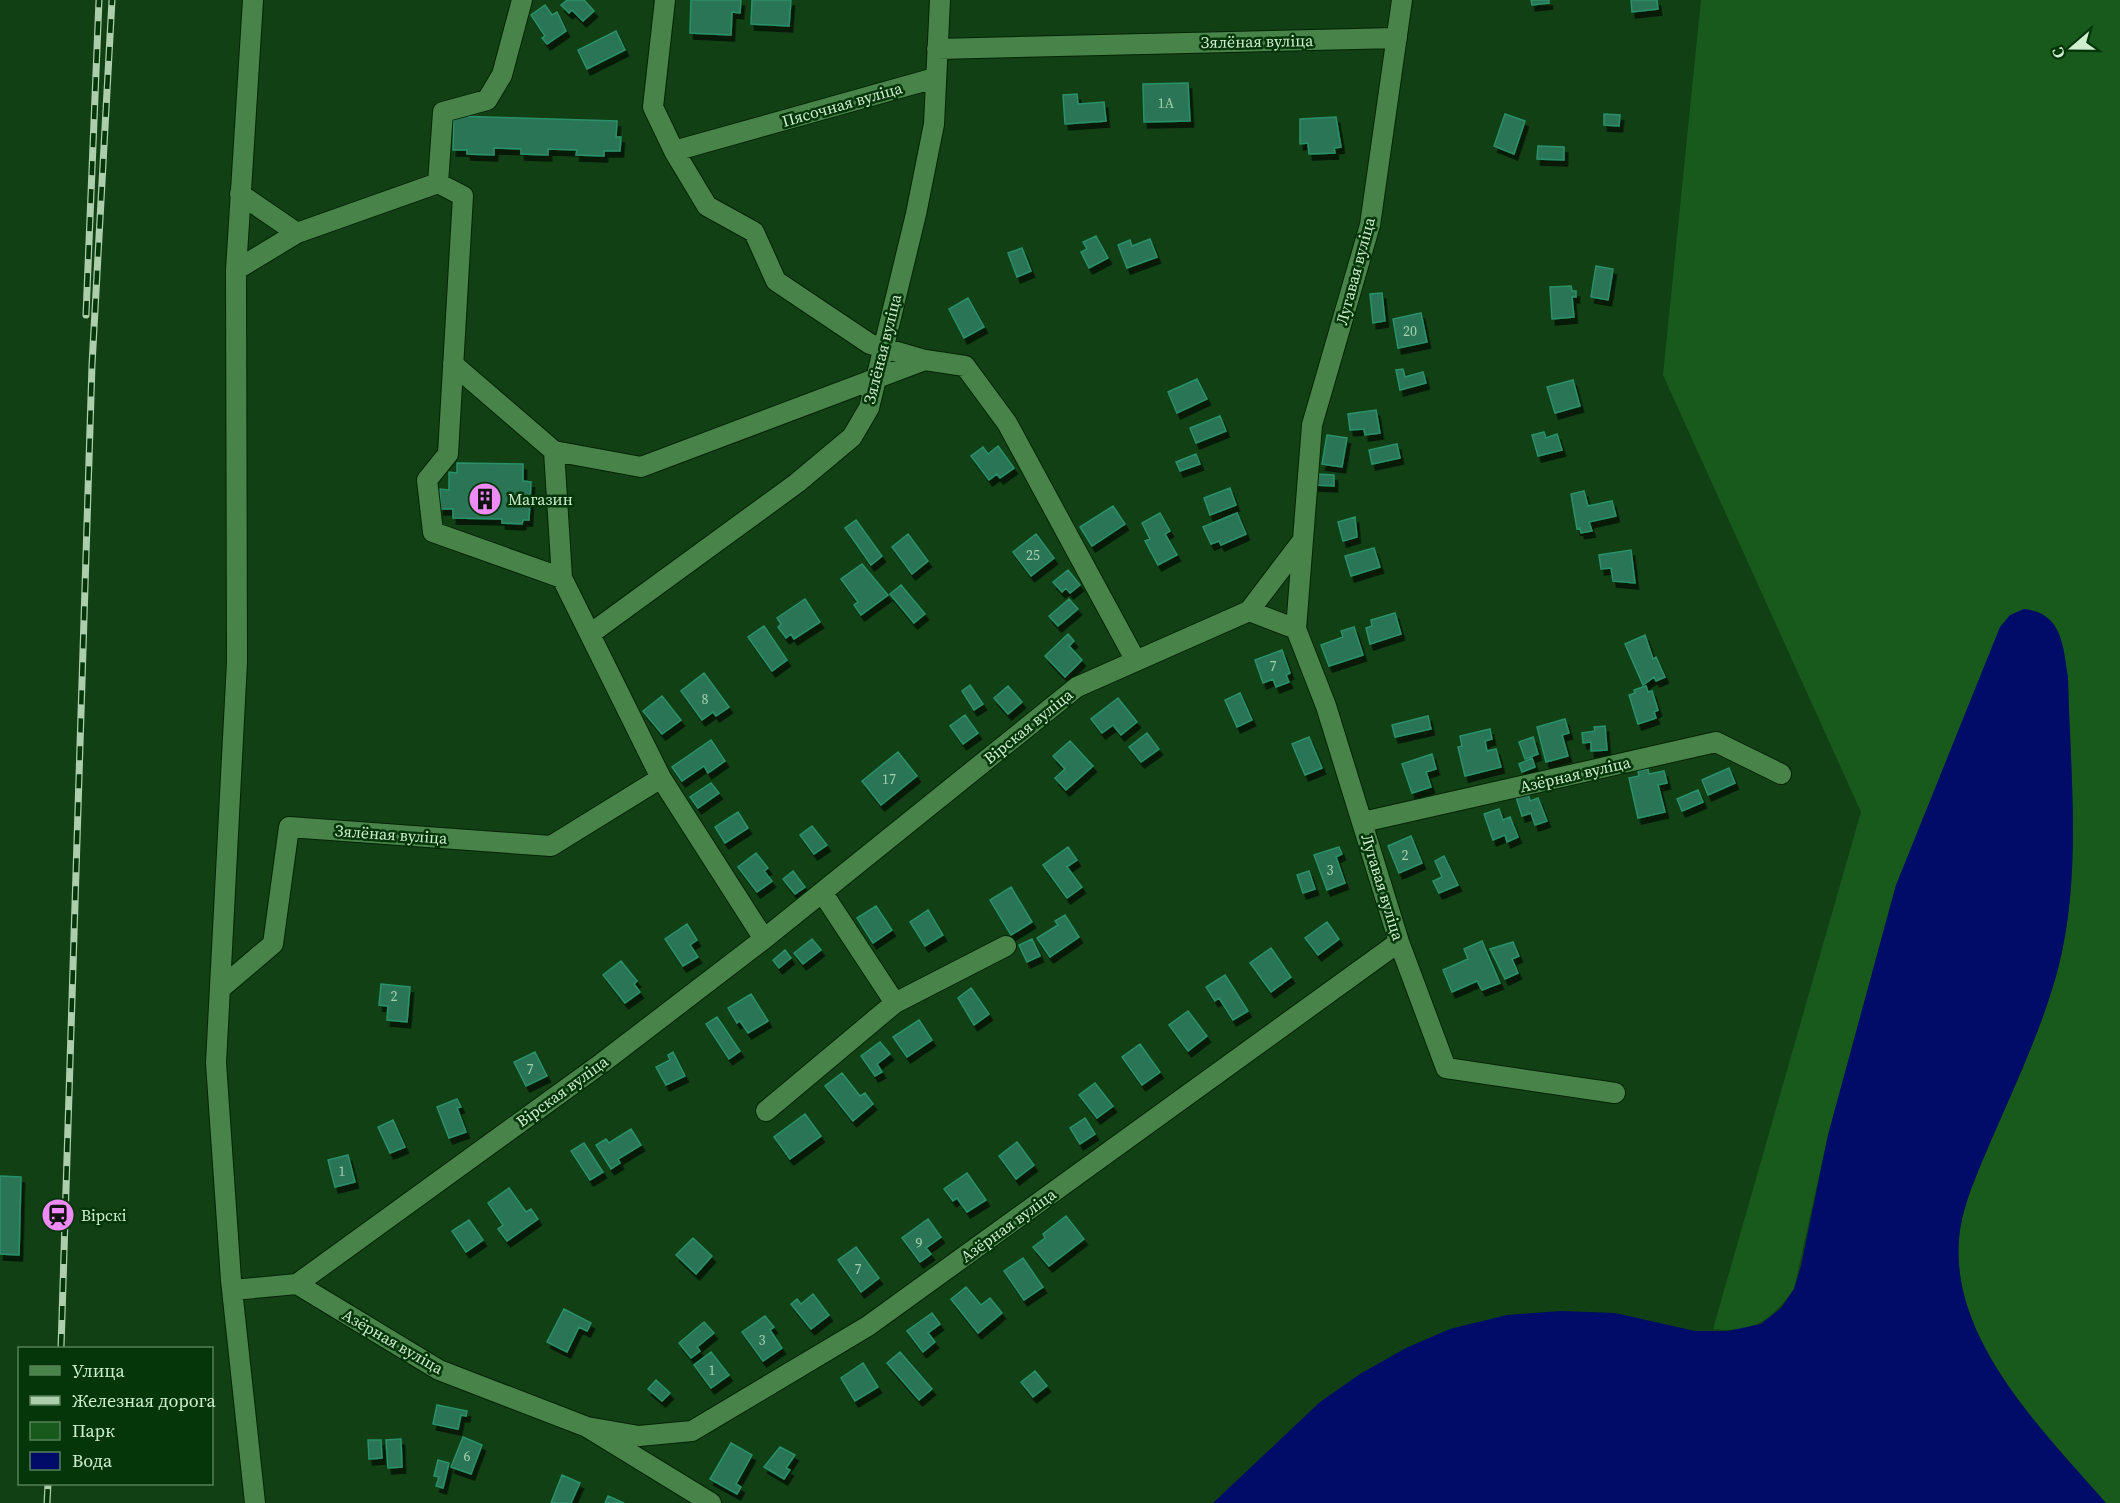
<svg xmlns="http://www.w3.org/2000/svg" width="2120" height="1503" viewBox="0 0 2120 1503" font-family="'Source Serif 4',serif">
<defs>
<filter id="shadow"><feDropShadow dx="3.5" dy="6" stdDeviation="0" flood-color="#0009"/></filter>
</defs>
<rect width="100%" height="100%" fill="#114014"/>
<!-- green -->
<path fill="#175a1c" d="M1701 0H2120V1503H2106C2041 1429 1938 1329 1962 1219 1968 1193 1980 1167 1990 1143 2015 1085 2043 1027 2059 965 2082 872 2070 772 2068 677L1896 885 1828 1135 1794 1289C1772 1320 1753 1334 1713 1329L1861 812 1663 375Z"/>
<!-- water -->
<path fill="#000c67" d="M2024 609C2062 613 2063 645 2068 677 2070 772 2082 872 2059 965 2043 1027 2015 1085 1990 1143 1980 1167 1968 1193 1962 1219 1938 1329 2041 1428 2106 1503H1213L1320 1402 1360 1374 1406 1348 1450 1329 1507 1315 1561 1311 1615 1313 1695 1331H1728L1761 1324 1781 1308 1794 1289 1801 1266 1828 1135 1896 885 2000 627 2010 615Z"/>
<!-- building -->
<path fill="#297457" stroke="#2a916b" stroke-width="1.5" filter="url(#shadow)" d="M567 0H584L594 11 583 21 572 10 569 13 561 5Z
M691 0H741L740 13 732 12 731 35 690 33Z
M752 0H791L789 26 751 24Z
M1531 0H1549V3L1532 5Z
M1631 0H1657L1658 9 1632 12Z
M545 5 552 15 557 12 566 31 547 44 542 38 545 36 531 15Z
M616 31 625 50 587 69 578 50Z
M1188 83 1190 121 1144 122 1143 84Z
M1077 94 1078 104 1104 102 1106 121 1065 124 1063 95Z
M1505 114 1525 121 1514 154 1494 146Z
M1604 114 1620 115 1619 126 1604 125Z
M454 116 617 121 616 137H621L620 151H604V156L576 155 577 150 548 149V155L521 154V149L494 148V155L467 154V150H453Z
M1336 117 1341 147 1334 148 1335 153 1309 154 1308 143 1300 144V119Z
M1538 146 1564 147V160L1537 159Z
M1096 236 1108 258 1089 268 1081 252 1087 249 1083 242Z
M1150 239 1157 257 1127 268 1118 245 1130 240 1132 246Z
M1022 248 1031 271 1017 277 1008 253Z
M1596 266 1613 269 1608 300 1591 297Z
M1571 286 1572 291H1576V297H1572L1574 317 1552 319 1550 287Z
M1382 293 1385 321 1373 323 1370 294Z
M968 298 984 327 964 338 949 309Z
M1421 313 1427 342 1398 348 1393 319Z
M1403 369 1405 377 1423 372 1426 383 1400 390 1396 370Z
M1197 379 1207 399 1177 413 1168 392Z
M1573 380 1580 406 1555 413 1547 387Z
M1376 410 1380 433 1365 435 1364 429 1350 430 1348 414Z
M1220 416 1226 431 1196 443 1190 428Z
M1544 432 1546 438 1557 434 1562 450 1538 456 1532 435Z
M1327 435 1347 438 1342 467 1322 464Z
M1397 444 1400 458 1372 464 1369 450Z
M998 446 1014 468 1000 478 997 474 989 480 971 456 983 447 988 454Z
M1196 454 1200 464 1180 471 1176 462Z
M457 463 523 464V481L531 482 529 520H523L522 524 502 523V519L453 518V509H440V489L449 490V472L457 473Z
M1316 474 1334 475V486L1315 485Z
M1230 488 1236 505 1210 515 1204 498Z
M1584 491 1588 506 1612 501 1616 516 1589 522 1592 531 1581 533 1580 528 1577 529 1571 494Z
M1113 506 1125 524 1092 546 1080 527Z
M1160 513 1170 531 1165 534 1177 555 1158 565 1145 541 1150 539 1142 523Z
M1237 513 1246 534 1221 545 1219 541 1211 544 1203 527Z
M1355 517 1357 537 1343 541 1338 522Z
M856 520 882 556 871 565 845 528Z
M908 534 928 561 912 574 892 547Z
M1036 534 1054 558 1031 576 1013 552Z
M1374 548 1380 567 1351 576 1345 556Z
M1631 550 1635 583 1613 581 1611 568 1601 569 1599 555Z
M862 564 888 595 861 615 854 605 858 602 841 579Z
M1068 570 1080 585 1070 593 1066 588 1062 592 1053 582Z
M901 585 925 614 914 623 890 594Z
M805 599 820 622 794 639 791 634 786 638 778 627 781 624 777 618Z
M1069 599 1078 609 1058 626 1049 616Z
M1395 613 1401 634 1370 644 1366 628 1372 626 1371 620Z
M764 626 787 660 772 671 748 637Z
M1354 627 1363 655 1329 666 1321 645 1343 637 1341 631Z
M1068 634 1074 641 1069 646 1082 660 1065 677 1045 656Z
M1645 635 1653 659 1656 657 1665 677 1656 681 1654 677 1643 685 1625 644Z
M1282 650 1290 673 1286 675 1289 682 1276 687 1273 679 1263 683 1255 660Z
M704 673 729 707 716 716 713 712 702 720 681 691Z
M970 685 983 704 974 710 962 691Z
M1008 686 1022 702 1008 714 994 698Z
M1646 686 1648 692 1652 691 1658 710 1654 712 1656 718 1638 724 1629 695 1635 693 1634 690Z
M1240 693 1252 720 1237 727 1225 700Z
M662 696 681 720 662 734 643 711Z
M1118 698 1137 722 1121 735 1113 725 1102 733 1091 719Z
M965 715 978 733 963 744 950 726Z
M1428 716 1431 729 1395 737 1392 725Z
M1565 719 1569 733 1562 735 1568 756 1546 762 1537 727Z
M1605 726 1607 750 1591 751V742L1583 743 1582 733 1595 731 1594 727Z
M1490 729 1492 739 1485 741 1487 751 1496 749 1501 767 1465 776 1458 747 1462 746 1460 736Z
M1147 733 1159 749 1141 762 1129 747Z
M1309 737 1322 768 1305 775 1292 744Z
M1533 737 1538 754 1525 759 1519 742Z
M711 740 725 761 708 773 704 766 682 781 672 767Z
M1070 741 1093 766 1066 790 1055 778 1065 769 1053 756Z
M898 752 917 776 881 805 862 781Z
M1432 754 1436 769 1426 772 1431 787 1412 793 1402 764Z
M1532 758 1535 767 1522 772 1519 764Z
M1729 768 1735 783 1708 795 1702 780Z
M1648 769 1649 774 1664 771 1667 783 1658 785 1665 812 1638 818 1629 778 1639 776 1638 771Z
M711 783 719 793 698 808 690 797Z
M1698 790 1703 802 1682 811 1677 799Z
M1528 793 1530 801 1538 798 1547 821 1535 825 1531 813 1522 816 1516 797Z
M1499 809 1503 820 1510 817 1518 837 1507 842 1505 835 1493 840 1484 814Z
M738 812 748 828 725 843 715 827Z
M812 826 827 845 814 854 800 835Z
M1411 836 1422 863 1399 873 1388 846Z
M1068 847 1077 860 1067 867 1082 887 1067 898 1043 865Z
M1339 847 1342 854 1336 857 1345 883 1327 890 1314 855Z
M756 853 768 868 764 871 772 881 757 892 738 867Z
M1444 856 1458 885 1439 893 1433 881 1442 877 1435 861Z
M793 871 805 887 795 894 783 879Z
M1309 871 1315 889 1303 893 1297 875Z
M1011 887 1032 922 1011 935 990 900Z
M876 906 892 930 873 943 857 918Z
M928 910 943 935 925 946 910 922Z
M1065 915 1079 937 1050 957 1037 938 1058 925 1055 921Z
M1327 922 1339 939 1318 955 1305 938Z
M687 924 697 940 690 945 698 957 683 966 665 939Z
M812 939 821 950 803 964 794 953Z
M1032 939 1040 956 1027 962 1019 945Z
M1482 941 1500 983 1482 990 1477 981 1452 992 1443 970 1468 959 1464 949Z
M1513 942 1519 956 1512 959 1518 973 1505 979 1490 949Z
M1271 948 1291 977 1271 992 1250 963Z
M785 950 791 958 779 968 773 960Z
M621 961 637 981 634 984 640 992 625 1003 603 975Z
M1225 975 1248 1011 1233 1020 1219 998 1215 1001 1206 987Z
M381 984 410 987 407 1022 387 1020 388 1006 379 1005Z
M971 988 989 1014 974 1025 958 998Z
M751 994 768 1021 748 1033 740 1021 737 1023 728 1008Z
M1188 1011 1207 1036 1188 1051 1169 1025Z
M717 1017 740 1051 729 1059 706 1024Z
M919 1020 932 1040 907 1057 893 1037Z
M880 1042 890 1054 877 1064 882 1072 875 1076 861 1056Z
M1140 1044 1160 1072 1142 1085 1122 1057Z
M535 1052 547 1076 526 1086 514 1062Z
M673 1052 685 1076 666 1085 656 1067 670 1060 668 1055Z
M842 1073 860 1096 865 1093 873 1104 853 1121 825 1086Z
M1095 1083 1113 1106 1097 1118 1079 1095Z
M457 1099 461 1107 457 1108 466 1132 449 1138 437 1107Z
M805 1114 821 1136 790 1159 774 1137Z
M1085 1118 1095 1134 1080 1144 1070 1128Z
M393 1120 405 1147 390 1153 378 1127Z
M631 1129 641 1145 618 1159 620 1163 611 1169 596 1145 606 1139 609 1143Z
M1017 1142 1034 1165 1016 1179 999 1156Z
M584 1143 603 1172 590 1180 571 1151Z
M348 1155 355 1182 335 1187 328 1160Z
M967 1173 986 1200 967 1212 957 1198 953 1201 944 1189Z
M0 1176 21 1177 19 1255 0 1254Z
M509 1188 526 1212 531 1209 538 1219 507 1241 498 1229 503 1225 488 1203Z
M1066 1216 1084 1239 1049 1266 1033 1247 1045 1238 1043 1234Z
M928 1219 941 1237 926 1248 931 1254 920 1262 902 1238Z
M469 1220 483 1240 466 1252 452 1231Z
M693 1238 712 1256 696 1274 676 1255Z
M856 1247 879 1278 861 1292 838 1260Z
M1023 1258 1043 1287 1024 1300 1004 1271Z
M966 1287 981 1305 990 1298 1002 1313 978 1333 951 1299Z
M813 1294 829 1315 811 1329 791 1304 797 1299 801 1304Z
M564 1309 591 1323 587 1331 579 1327 567 1352 547 1342Z
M932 1313 940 1324 928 1333 935 1342 923 1352 907 1331Z
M765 1316 774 1327 770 1330 782 1348 763 1361 742 1332Z
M704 1322 714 1333 697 1347 700 1351 691 1358 679 1343Z
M711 1352 729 1375 711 1388 694 1365Z
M900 1352 932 1389 919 1400 887 1363Z
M863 1363 878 1387 855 1401 841 1378Z
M1035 1371 1047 1386 1033 1397 1021 1382Z
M656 1380 670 1393 662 1401 648 1389Z
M437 1405 467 1411 466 1416 461 1415 458 1429 433 1424Z
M463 1437 482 1445 471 1474 451 1467Z
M401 1439 402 1467 388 1468 386 1440Z
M368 1440H381L382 1458 369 1459Z
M731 1443 752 1455 736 1484 741 1487 737 1494 710 1479Z
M780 1447 795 1455 786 1468 790 1470 784 1479 764 1467Z
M438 1460 449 1463 443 1488 436 1486 439 1477 434 1476Z
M562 1475 580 1483 571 1503H551Z
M608 1496 624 1503H605Z"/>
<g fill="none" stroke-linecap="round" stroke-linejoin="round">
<!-- minor casing -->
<g stroke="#042406" stroke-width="22">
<path id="minor" d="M253 0 236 270 237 662 216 1063 231 1280 255 1503
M665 0 653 107 674 151 707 206 754 232 776 281 870 344 925 360 965 366 1007 423 1136 661
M1402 0 1370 225 1312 425 1296 629 1326 706 1399 942 1446 1068 1615 1093
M937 49 1397 38
M674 151 935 78
M438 183 443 112 487 100 502 75 522 0
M297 233 438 183 463 196 448 454 427 480 433 532 562 578
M236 270 297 233 240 194
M453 364 554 451 562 578 661 778 764 939
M554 451 641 467 925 360
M1249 611 1303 540
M590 634 797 483 852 437 869 408 916 214 934 124 940 0
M1363 822 1716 742 1781 774
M220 989 273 944 289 827 551 846 661 778
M895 1003 1006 946
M766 1111 895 1003 822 892
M297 1284 602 1063 764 939 1077 687 1249 611 1296 629
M233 1290 297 1284 439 1370 587 1427 711 1503
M587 1427 639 1436 692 1431 868 1326 1399 942"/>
</g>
<!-- minor -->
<use href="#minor" stroke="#488449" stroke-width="20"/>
<!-- rail casing -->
<g stroke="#acceab" stroke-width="7">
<path id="rail" d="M86 315 99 0
M61 1348 92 365 112 0
M47 1503 48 1484"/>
</g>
<!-- rail -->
<use href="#rail" stroke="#043609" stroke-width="4.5" stroke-dasharray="14" stroke-linecap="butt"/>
</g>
<!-- icons -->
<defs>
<g id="building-disc" transform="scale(1.725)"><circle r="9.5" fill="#ef8bf7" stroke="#043609"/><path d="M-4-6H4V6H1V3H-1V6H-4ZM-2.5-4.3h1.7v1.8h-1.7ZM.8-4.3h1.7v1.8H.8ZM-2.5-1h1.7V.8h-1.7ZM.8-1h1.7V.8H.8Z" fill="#111"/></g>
<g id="station-disc" transform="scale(1.725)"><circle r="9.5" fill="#ef8bf7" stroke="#043609"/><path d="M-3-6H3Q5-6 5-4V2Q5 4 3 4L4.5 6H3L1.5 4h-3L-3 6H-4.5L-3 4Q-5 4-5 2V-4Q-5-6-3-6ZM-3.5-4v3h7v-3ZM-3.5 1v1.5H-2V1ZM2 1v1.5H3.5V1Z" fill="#111"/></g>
</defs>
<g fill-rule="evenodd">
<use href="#building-disc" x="485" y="499"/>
<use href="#station-disc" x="58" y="1215"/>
</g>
<g text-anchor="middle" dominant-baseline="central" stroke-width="5" stroke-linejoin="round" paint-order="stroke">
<!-- number labels -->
<g font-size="14" fill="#a5d0b0">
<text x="1166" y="103">1А</text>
<text x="1410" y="331">20</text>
<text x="1033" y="555">25</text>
<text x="1273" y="666">7</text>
<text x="705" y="699">8</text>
<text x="889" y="779">17</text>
<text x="1405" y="855">2</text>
<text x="1330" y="870">3</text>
<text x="394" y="996">2</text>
<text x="530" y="1069">7</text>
<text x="342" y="1171">1</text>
<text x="919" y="1243">9</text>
<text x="858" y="1269">7</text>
<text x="762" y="1340">3</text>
<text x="712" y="1370">1</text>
<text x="467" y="1456">6</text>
</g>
<!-- street labels -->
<g font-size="16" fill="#ceeecd" stroke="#043609">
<text transform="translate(1257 41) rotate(-1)">Зялёная вуліца</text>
<text transform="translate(842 104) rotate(-16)">Пясочная вуліца</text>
<text transform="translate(1355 271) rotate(-75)">Лугавая вуліца</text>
<text transform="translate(882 349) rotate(-76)">Зялёная вуліца</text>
<text transform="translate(1028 726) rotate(-39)">Вірская вуліца</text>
<text transform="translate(1575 774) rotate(-13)">Азёрная вуліца</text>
<text transform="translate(391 834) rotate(4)">Зялёная вуліца</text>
<text transform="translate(1383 887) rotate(73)">Лугавая вуліца</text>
<text transform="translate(562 1091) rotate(-36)">Вірская вуліца</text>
<text transform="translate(1008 1225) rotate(-36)">Азёрная вуліца</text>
<text transform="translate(393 1341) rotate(30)">Азёрная вуліца</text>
</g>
<!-- poi labels -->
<g font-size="16" fill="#ceeecd" stroke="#043609" text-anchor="start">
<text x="508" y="499">Магазин</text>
<text x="81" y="1215">Вірскі</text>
</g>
</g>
<!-- legend -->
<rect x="18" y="1347" width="195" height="138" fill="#043609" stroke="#558057" stroke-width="1.5"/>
<rect x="30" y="1366" width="30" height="9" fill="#488449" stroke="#558057" stroke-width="1.5"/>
<text x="72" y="1377" font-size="18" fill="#ceeecd">Улица</text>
<rect x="30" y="1396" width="30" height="9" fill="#acceab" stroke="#558057" stroke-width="1.5"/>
<text x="72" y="1407" font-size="18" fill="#ceeecd">Железная дорога</text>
<rect x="30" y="1422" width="30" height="18" fill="#175a1c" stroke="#558057" stroke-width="1.5"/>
<text x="72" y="1437" font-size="18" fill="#ceeecd">Парк</text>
<rect x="30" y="1452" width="30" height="18" fill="#000c67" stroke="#558057" stroke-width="1.5"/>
<text x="72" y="1467" font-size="18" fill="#ceeecd">Вода</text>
<!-- north arrow -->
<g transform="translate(2072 48) rotate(250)" stroke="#043609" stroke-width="4.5" paint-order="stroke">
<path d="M0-4.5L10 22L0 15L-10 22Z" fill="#ceeecd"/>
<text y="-9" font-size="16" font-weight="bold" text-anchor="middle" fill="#ceeecd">С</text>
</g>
</svg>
